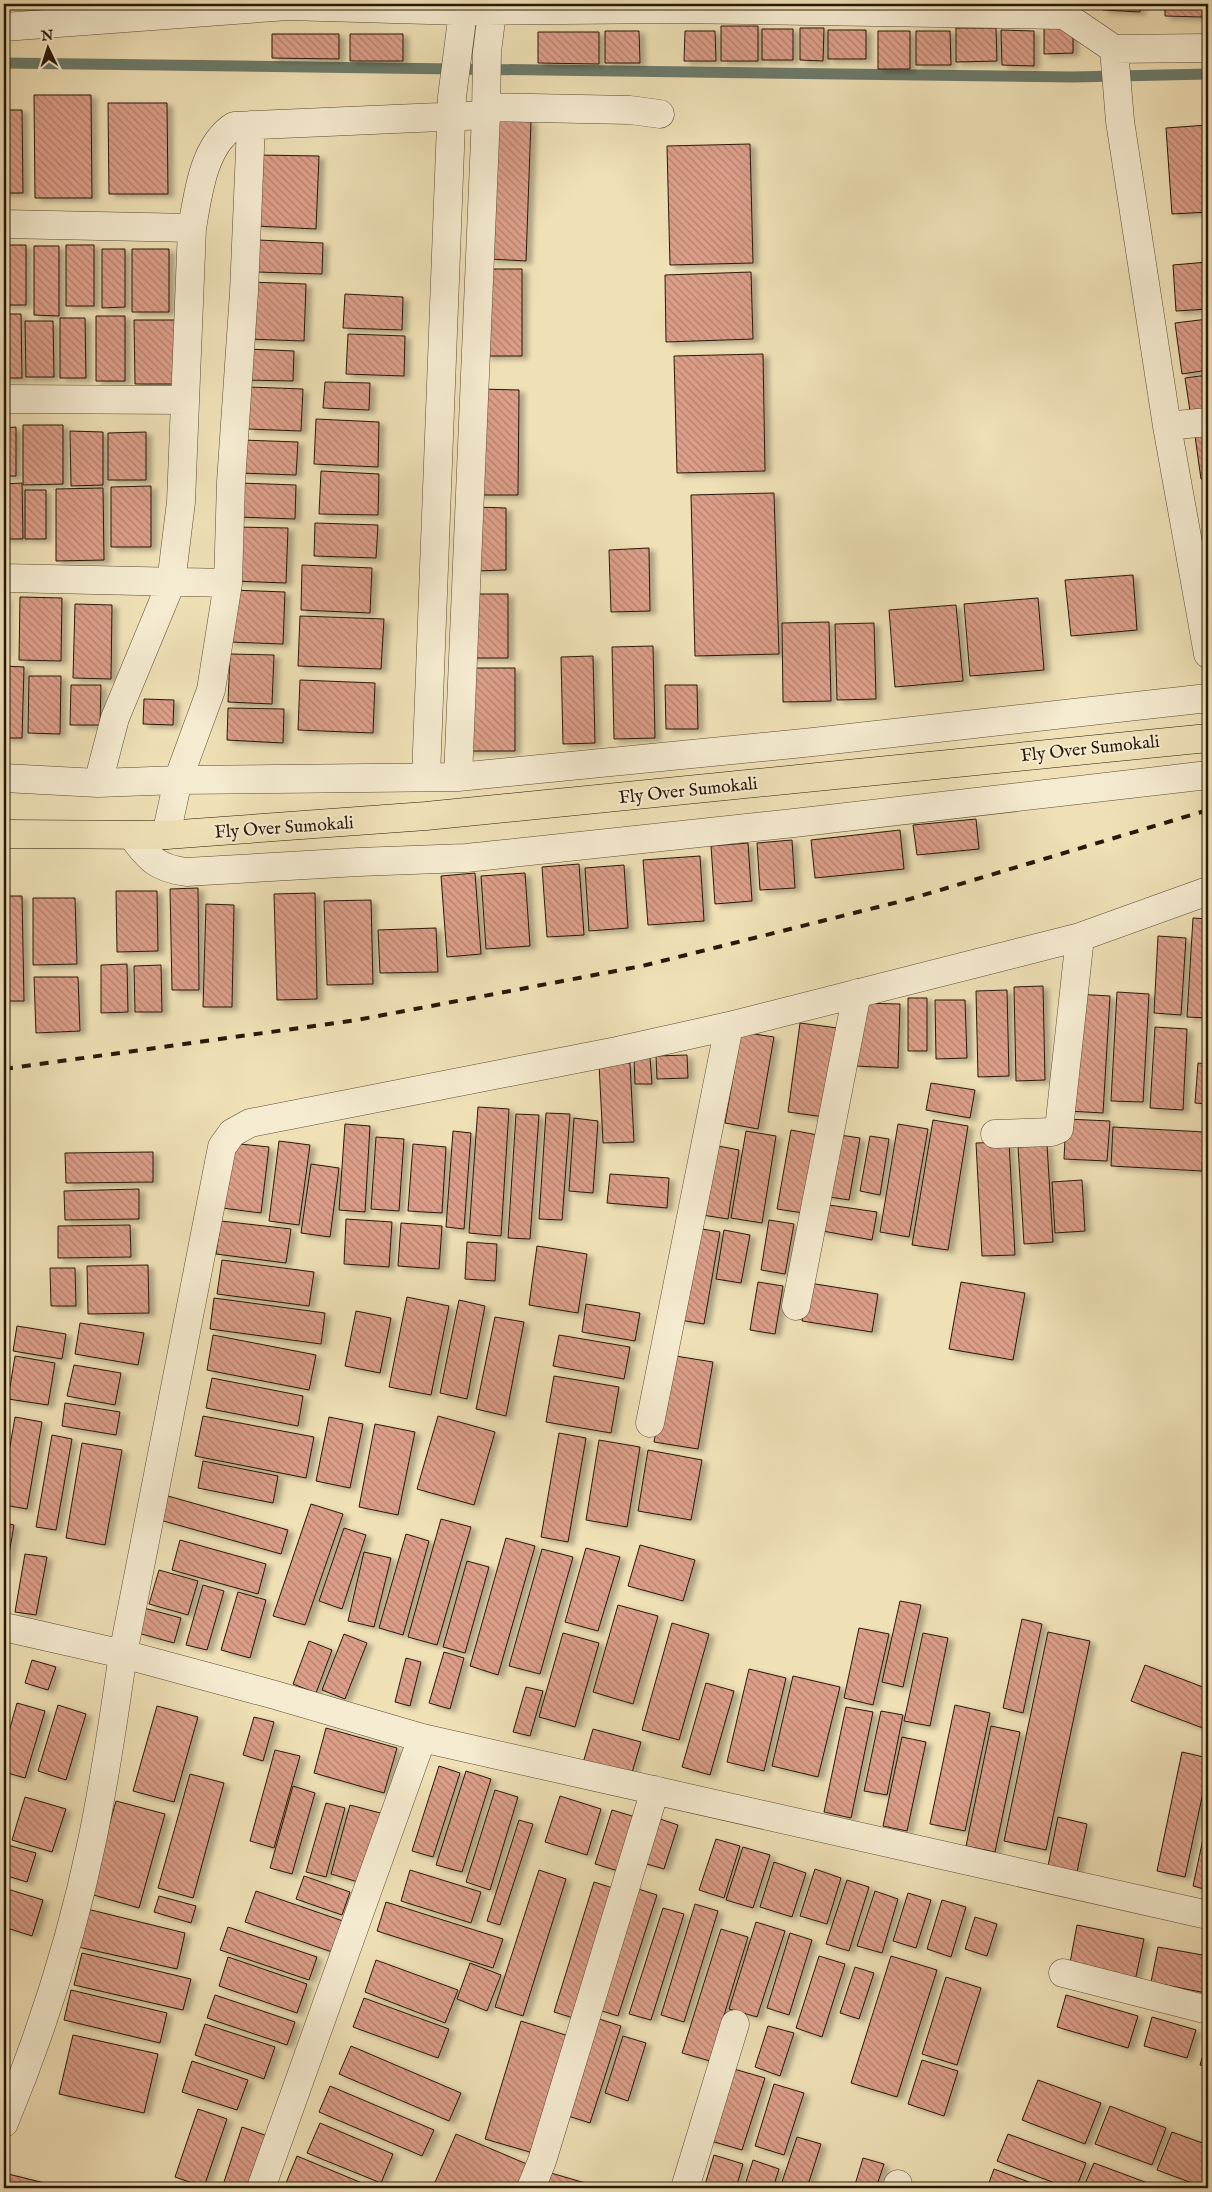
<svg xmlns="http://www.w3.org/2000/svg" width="1212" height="2192" viewBox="0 0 1212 2192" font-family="'IM FELL English',serif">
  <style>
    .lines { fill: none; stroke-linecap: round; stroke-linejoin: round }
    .stream { stroke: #6c7b6b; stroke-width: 11 }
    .building { fill: url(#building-back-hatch); stroke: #281807; filter: url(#shadow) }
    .minor-casing { stroke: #5a4a33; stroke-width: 29 }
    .major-casing { stroke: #281807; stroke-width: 29 }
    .minor { stroke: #f5ebd0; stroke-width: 28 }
    .major { stroke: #efe0b6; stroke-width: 28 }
    .rail { stroke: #281807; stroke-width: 4; stroke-dasharray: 9 9; stroke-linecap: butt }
    .labels { text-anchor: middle; stroke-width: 4; stroke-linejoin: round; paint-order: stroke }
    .street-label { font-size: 18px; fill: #281807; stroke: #f5ebd0 }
  </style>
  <defs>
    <pattern id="building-back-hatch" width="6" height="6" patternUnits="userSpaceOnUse" patternTransform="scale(1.25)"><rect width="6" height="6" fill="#dc9e89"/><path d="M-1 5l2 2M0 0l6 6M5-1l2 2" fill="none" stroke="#b2806e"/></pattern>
    <filter id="shadow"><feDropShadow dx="5.5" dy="3" stdDeviation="2.5" flood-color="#0004"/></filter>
  </defs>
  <rect width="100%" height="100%" fill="#efe0b6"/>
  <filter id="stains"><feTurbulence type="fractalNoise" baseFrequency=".004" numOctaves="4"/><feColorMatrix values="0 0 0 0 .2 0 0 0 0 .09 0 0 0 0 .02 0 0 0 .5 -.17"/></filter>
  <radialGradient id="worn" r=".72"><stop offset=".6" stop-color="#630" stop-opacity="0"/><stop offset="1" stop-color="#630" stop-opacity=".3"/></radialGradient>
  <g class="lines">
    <path class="stream" d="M4 63 1073 77 1208 74"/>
  </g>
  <path class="building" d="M1103 4H1140V12L1103 10Z
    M1165 4H1203L1202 17 1165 16Z
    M721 26H758V61H721Z
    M1044 27H1073V53L1044 54Z
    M800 28H824L823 61 800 60Z
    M956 28H996L997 61 956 62Z
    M762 29H793V60H762Z
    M828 30H866V59H828Z
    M1001 30 1034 31V66L1002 65Z
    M605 31H639L640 63H605Z
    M685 31H715L716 61H684Z
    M878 31H910V69H878Z
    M916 31H950L951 65H916Z
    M538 32H599V64L538 63Z
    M272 34H339V59L272 58Z
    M350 34H403V61H350Z
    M34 95H91L92 198H35Z
    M108 103H167L168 194H109Z
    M4 110H22L23 193H4Z
    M494 119 531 120 526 261 490 259Z
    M1208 125V212L1172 214 1166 128Z
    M750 144 753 263 670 265 667 146Z
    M258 155 319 156 316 229 256 226Z
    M258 240 323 243 322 274 257 272Z
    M4 245H26V305H4Z
    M66 245H94V306H66Z
    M34 246H59V316L34 315Z
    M102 249H125V307L102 308Z
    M132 249H169V312H132Z
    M1208 262V309L1176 311 1173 265Z
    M486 269H522V356H485Z
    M751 272 753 339 666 342 665 275Z
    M249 282 306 284 304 341 247 339Z
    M345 294 403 297 402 330 343 328Z
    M4 314H21L22 378H4Z
    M96 316H125V381H96Z
    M60 318H85L86 378H60Z
    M1208 319V370L1182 374 1175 323Z
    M134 320H176V384H135Z
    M25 321H53L54 377H26Z
    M348 334 405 336 404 376 346 374Z
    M247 349 294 351 293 381 245 380Z
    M763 354 765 471 677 473 674 356Z
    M1208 375V408L1190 411 1185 378Z
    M325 382 370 383 369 410 323 408Z
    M249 387 303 389 301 431 248 429Z
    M478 389 519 390 518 495H478Z
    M316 419 379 422 378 467 314 464Z
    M23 425H63V484L23 485Z
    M16 427V476H4V428Z
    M70 431 103 432V485L71 486Z
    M146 432V480H108V433Z
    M1208 435V478L1201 479 1195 436Z
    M241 440 298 442 296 475 240 473Z
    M321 471 379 474 378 515 319 514Z
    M22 483 23 539H4V484Z
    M239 483 296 485 295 519 238 517Z
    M151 486V547H111V487Z
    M103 488 104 560 56 561V489Z
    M25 490H46V539H25Z
    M774 493 779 654 695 656 691 495Z
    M475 507 506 508V570L475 571Z
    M315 523 378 525 376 558 314 556Z
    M235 527 288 528 286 583 233 581Z
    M649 548 650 611 611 612 609 550Z
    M302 565 372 568 370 613 301 610Z
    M1133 575 1137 630 1071 636 1065 580Z
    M231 590 285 592 283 644 229 642Z
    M469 594H508V658H469Z
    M4 597H6L5 653H4Z
    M20 597 62 598 61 661 19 660Z
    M1038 598 1044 670 970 676 964 604Z
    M75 604 112 605 111 679 73 678Z
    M956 605 963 681 895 687 889 610Z
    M300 616 384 619 381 669 298 666Z
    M829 622 831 701 783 702 782 623Z
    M874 623 876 699 837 700 835 624Z
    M653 646 655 738 614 739 612 647Z
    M230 654 274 655 272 704 228 702Z
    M593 656 595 743 563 744 561 657Z
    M4 666 24 667 22 738H4Z
    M465 668H515V751H465Z
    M29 676H61L60 734 28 733Z
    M300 680 375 683 373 733 298 730Z
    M71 685H101L100 725H70Z
    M665 685H697L698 729H666Z
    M144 699 174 700 173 725 143 724Z
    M228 708 284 709 283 743 227 740Z
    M976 819 979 849 917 855 913 825Z
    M900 830 904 869 815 878 811 840Z
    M792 840 795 888 760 890 757 843Z
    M748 843 752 901 715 904 711 846Z
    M700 856 704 921 648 925 643 860Z
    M579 864 584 935 547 937 542 867Z
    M624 865 628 928 589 931 585 868Z
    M475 873 481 954 447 957 441 876Z
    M525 873 530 946 486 949 481 876Z
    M198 888 199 990H172L170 889Z
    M116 891H157L158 951 117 952Z
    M315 893 317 999 277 1000 274 894Z
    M4 896H22L24 1001H4Z
    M33 898H75L77 964 33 965Z
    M371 900 373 984 327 985 324 901Z
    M206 904 234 905 232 1007H203Z
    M1193 918 1208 919V1018L1187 1017Z
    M436 928 438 972 380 973 378 930Z
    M1158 936 1186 938 1181 1015 1154 1013Z
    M127 964 128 1012 101 1013V965Z
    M161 965 162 1012H135L134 966Z
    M34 977H78L80 1031 36 1033Z
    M1043 986 1045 1080 1016 1081 1014 987Z
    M1007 990 1009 1076 978 1077 976 991Z
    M1117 992 1149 994 1143 1102 1111 1101Z
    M1075 994 1110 996 1103 1113 1068 1111Z
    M908 998H927V1051H908Z
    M935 1000H965L967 1058 936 1059Z
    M859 1003 900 1004 898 1068 855 1066Z
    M800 1023 845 1029 832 1118 788 1112Z
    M1155 1027 1187 1029 1183 1110 1150 1108Z
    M741 1032 774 1037 758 1129 725 1123Z
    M687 1055 688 1078 657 1079 656 1056Z
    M650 1057 652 1084H635L634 1058Z
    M630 1063 634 1142 603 1143 599 1064Z
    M1198 1063 1208 1064V1104L1195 1103Z
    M931 1083 975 1090 970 1118 926 1110Z
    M478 1107 509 1109 501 1236 469 1233Z
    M546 1113 570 1114 562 1220 539 1219Z
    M516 1114 539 1115 530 1239 508 1238Z
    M574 1118 598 1121 593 1193 569 1191Z
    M1066 1119 1110 1121 1107 1161 1064 1159Z
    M933 1120 968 1126 948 1250 912 1245Z
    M345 1124 370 1126 365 1212 339 1210Z
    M898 1124 928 1129 909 1237 880 1232Z
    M1113 1127 1204 1132 1202 1171 1111 1166Z
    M791 1130 823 1136 810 1214 777 1209Z
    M453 1131 471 1133 464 1229 446 1227Z
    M746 1131 776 1136 762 1223 731 1218Z
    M833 1134 860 1138 849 1200 823 1196Z
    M870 1136 889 1139 880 1195 860 1191Z
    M376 1137 404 1139 399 1211 371 1209Z
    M279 1141 310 1145 299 1225 269 1221Z
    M1009 1142 1015 1255 982 1256 976 1143Z
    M230 1143 269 1147 261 1213 222 1208Z
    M413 1144 446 1147 442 1213 408 1211Z
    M713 1145 739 1150 728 1219 702 1215Z
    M1047 1145 1053 1242 1024 1244 1018 1147Z
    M153 1152V1182L66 1183 65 1153Z
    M311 1164 339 1168 330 1237 301 1233Z
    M610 1174 669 1178 667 1208 607 1203Z
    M1082 1180 1085 1231 1055 1233 1052 1182Z
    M139 1189V1219L65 1220 64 1191Z
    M822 1204 877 1212 872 1240 817 1230Z
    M346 1219 392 1222 389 1267 344 1264Z
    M769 1220 794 1224 785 1274 761 1270Z
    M221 1221 291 1229 286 1263 216 1254Z
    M401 1223 442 1226 439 1269 398 1266Z
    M130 1225 131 1257 58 1258V1226Z
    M696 1228 720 1232 704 1324 680 1320Z
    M724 1230 750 1235 741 1283 716 1279Z
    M467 1242 497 1244 495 1281 465 1279Z
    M537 1246 587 1254 578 1313 529 1305Z
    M222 1260 314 1272 309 1306 217 1294Z
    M148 1265 149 1313 88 1314 87 1266Z
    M50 1268H75L76 1306H51Z
    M758 1282 783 1286 775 1334 750 1330Z
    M961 1282 1025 1293 1013 1360 949 1349Z
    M809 1283 878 1294 872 1332 802 1321Z
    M407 1297 449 1306 431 1395 389 1387Z
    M214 1298 325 1313 321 1344 210 1329Z
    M459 1300 485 1306 467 1399 440 1393Z
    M586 1304 640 1313 635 1341 582 1332Z
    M356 1311 391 1318 380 1373 345 1366Z
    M495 1317 524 1322 506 1416 476 1409Z
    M80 1323 144 1333 138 1365 75 1354Z
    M17 1326 66 1334 62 1359 13 1351Z
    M213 1335 316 1355 309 1390 207 1370Z
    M559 1335 630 1347 624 1379 553 1366Z
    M669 1355 713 1362 698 1449 654 1442Z
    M15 1356 55 1363 48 1405 8 1399Z
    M74 1365 121 1373 115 1405 67 1396Z
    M554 1376 619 1387 611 1433 546 1422Z
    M212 1378 303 1396 298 1426 206 1408Z
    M65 1403 120 1412 116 1435 62 1426Z
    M203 1416 314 1437 306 1478 195 1456Z
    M438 1416 495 1432 474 1505 417 1489Z
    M15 1417 42 1422 27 1509 4 1505V1481Z
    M329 1417 363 1424 350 1488 316 1481Z
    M375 1424 415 1432 398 1515 359 1507Z
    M559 1433 586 1438 568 1542 541 1537Z
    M52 1435 72 1439 56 1530 36 1527Z
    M599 1440 640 1447 627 1527 586 1520Z
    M82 1443 122 1450 105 1545 66 1538Z
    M648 1450 702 1460 691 1520 638 1511Z
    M203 1461 278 1476 273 1503 198 1488Z
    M168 1496 288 1530 281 1554 160 1520Z
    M311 1504 343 1514 305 1625 273 1616Z
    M441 1519 471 1527 437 1645 408 1637Z
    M4 1523 14 1525 7 1566H4Z
    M344 1528 366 1535 342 1609 319 1601Z
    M406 1534 429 1541 403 1635 379 1628Z
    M506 1538 535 1546 498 1675 470 1666Z
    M180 1540 266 1564 258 1594 172 1570Z
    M640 1545 695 1560 683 1601 628 1586Z
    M586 1548 620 1557 598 1631 565 1622Z
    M542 1549 573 1557 540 1674 509 1666Z
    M364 1552 391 1558 374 1627 348 1621Z
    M25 1554 47 1557 36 1615 15 1612Z
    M467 1561 489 1567 465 1653 443 1647Z
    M159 1570 198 1581 188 1615 149 1604Z
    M203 1585 224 1591 207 1650 186 1645Z
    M238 1592 266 1600 250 1658 221 1650Z
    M900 1601 921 1605 903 1687 882 1682Z
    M618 1605 658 1616 633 1704 593 1692Z
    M144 1608 181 1618 174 1643 138 1633Z
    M1022 1619 1042 1624 1023 1713 1003 1708Z
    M672 1623 709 1634 679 1740 642 1730Z
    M859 1628 889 1634 873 1705 844 1698Z
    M1048 1632 1090 1641 1046 1850 1004 1841Z
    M563 1633 599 1643 575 1727 539 1717Z
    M923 1633 948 1638 930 1726 904 1721Z
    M344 1634 367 1643 345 1699 322 1690Z
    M309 1641 332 1650 316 1693 293 1684Z
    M444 1652 464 1658 450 1709 429 1703Z
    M406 1658 421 1662 410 1706 395 1702Z
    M32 1660 56 1667 48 1690 25 1683Z
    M1145 1665 1208 1689V1730L1131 1701Z
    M749 1669 786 1678 764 1771 727 1762Z
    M793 1676 840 1687 818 1777 772 1766Z
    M706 1683 734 1691 710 1775 682 1767Z
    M526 1687 543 1691 530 1736 513 1732Z
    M17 1703 45 1711 25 1778 4 1772V1750Z
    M58 1705 86 1714 66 1780 38 1771Z
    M955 1705 990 1713 965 1831 930 1824Z
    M157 1706 198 1717 174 1802 133 1791Z
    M846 1707 873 1712 851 1818 824 1812Z
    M881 1711 903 1715 887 1795 864 1791Z
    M254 1717 274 1722 263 1761 243 1755Z
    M991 1726 1020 1732 995 1852 966 1846Z
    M326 1728 397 1748 384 1793 314 1773Z
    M593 1729 641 1742 631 1776 583 1763Z
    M902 1737 926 1742 907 1831 883 1826Z
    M275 1750 300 1756 274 1848 250 1841Z
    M1182 1752 1208 1758V1769L1185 1877 1157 1871Z
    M439 1766 460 1773 433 1857 412 1851Z
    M466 1771 491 1779 462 1872 436 1865Z
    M190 1774 224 1783 193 1898 158 1888Z
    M293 1786 315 1793 292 1874 270 1868Z
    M495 1790 518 1797 490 1890 466 1882Z
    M560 1796 601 1809 587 1855 545 1842Z
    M25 1797 66 1809 52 1852 12 1840Z
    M116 1801 165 1814 139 1908 90 1894Z
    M326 1803 345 1808 326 1877 306 1872Z
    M350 1805 384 1814 365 1884 331 1874Z
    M612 1810 642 1819 625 1873 595 1864Z
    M1208 1815V1890L1193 1886Z
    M654 1817 678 1825 664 1869 640 1862Z
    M1058 1817 1087 1824 1077 1872 1048 1866Z
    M519 1820 533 1824 500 1925 487 1921Z
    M716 1839 740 1846 724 1898 699 1890Z
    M4 1844 36 1853 27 1882 4 1875Z
    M743 1847 770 1855 753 1908 726 1900Z
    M774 1862 806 1873 792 1917 760 1907Z
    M815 1869 841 1878 827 1924 800 1916Z
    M410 1870 481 1892 471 1923 401 1901Z
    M539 1870 566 1879 523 2016 495 2007Z
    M304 1876 350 1892 342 1915 296 1899Z
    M847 1880 869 1887 849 1951 826 1944Z
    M594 1882 622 1891 580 2020 554 2012Z
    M632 1887 657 1895 618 2016 593 2008Z
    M4 1888 43 1900 32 1936 4 1927Z
    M256 1891 343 1921 332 1952 245 1922Z
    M875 1891 898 1899 882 1953 857 1946Z
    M908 1893 931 1900 916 1948 893 1941Z
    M159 1896 196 1906 191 1923 154 1912Z
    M942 1900 966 1907 951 1957 927 1949Z
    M386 1902 503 1939 493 1968 377 1931Z
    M695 1904 718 1911 684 2022 661 2015Z
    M663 1908 684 1914 651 2020 629 2014Z
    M87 1909 185 1933 177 1969 78 1947Z
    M975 1917 997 1924 987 1956 965 1949Z
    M756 1922 785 1931 757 2017 729 2009Z
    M1077 1925 1144 1939 1135 1981 1069 1968Z
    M228 1927 317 1957 309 1980 220 1950Z
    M721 1929 748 1937 710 2061 682 2053Z
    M790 1933 812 1940 789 2015 767 2008Z
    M1158 1947 1208 1956 1206 1993 1151 1982Z
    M82 1953 191 1979 183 2010 74 1985Z
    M819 1956 845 1964 822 2037 796 2028Z
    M891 1956 937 1970 897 2097 851 2083Z
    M228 1957 307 1984 297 2013 219 1986Z
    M376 1960 458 1990 445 2023 365 1992Z
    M470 1963 501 1975 487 2011 457 1999Z
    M855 1967 874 1973 859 2019 840 2013Z
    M946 1977 981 1988 957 2065 922 2054Z
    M71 1990 167 2013 160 2043 64 2020Z
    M215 1995 295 2022 287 2045 207 2018Z
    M1066 1995 1138 2016 1128 2048 1057 2027Z
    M364 1998 449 2029 438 2058 353 2027Z
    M593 2017 621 2026 590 2123 562 2114Z
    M1152 2017 1196 2030 1187 2058 1144 2046Z
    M521 2021 575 2038 540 2155 485 2139Z
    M205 2024 275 2047 264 2079 195 2055Z
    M768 2026 794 2033 780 2076 755 2067Z
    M73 2035 158 2054 144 2113 59 2094Z
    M623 2036 646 2043 628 2101 605 2093Z
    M1208 2038V2067L1200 2065Z
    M351 2046 461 2093 449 2121 339 2074Z
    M922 2060 958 2071 944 2116 908 2104Z
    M192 2061 248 2080 237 2110 182 2092Z
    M727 2067 765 2078 742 2150 704 2139Z
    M1038 2080 1101 2103 1085 2144 1022 2120Z
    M774 2084 804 2093 784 2155 755 2146Z
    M330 2086 434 2130 422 2156 319 2112Z
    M1110 2106 1166 2128 1152 2165 1095 2144Z
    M198 2109 227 2119 204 2187 175 2177Z
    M320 2123 393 2154 381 2183 307 2153Z
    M242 2127 273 2138 255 2188H222Z
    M1172 2132 1208 2145V2172L1203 2187 1157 2170Z
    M456 2134 529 2165 519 2188 433 2187Z
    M1008 2134 1086 2163 1076 2188H1068L997 2161Z
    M797 2137 821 2144 807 2188H780Z
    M714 2155 743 2164 736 2188H704Z
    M297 2156 374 2188H297L286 2183Z
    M863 2158 884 2164 876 2188H854Z
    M753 2160 779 2169 773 2188H744Z
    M1094 2163 1161 2188H1083Z
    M994 2169 1045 2188H987Z
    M4 2173 65 2188H4Z
    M551 2173 602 2188H546Z"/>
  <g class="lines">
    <defs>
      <path id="minor" d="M4 27 288 6 463 11 676 9 1064 15 1114 49 1208 48
        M1114 49 1120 121 1167 426 1208 654
        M486 107 630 110 660 114
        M4 224 192 228
        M4 399 185 400
        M1167 426 1208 422
        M4 578 228 583
        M426 777 452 97 464 4
        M458 777 486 115 487 52 493 4
        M4 778 98 783 178 780 458 777 804 743 1208 698
        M98 783 115 718 171 583 181 502 192 228C198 195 203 146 234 126L486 115
        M166 835 178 780 211 690 228 583 231 482 244 292 251 125
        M132 836C149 859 157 868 186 872L358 862 466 858 794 823 1208 775
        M1208 891 1080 937 729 1026 617 1051 250 1123 232 1133 222 1147 123 1654 275 1695 422 1738 1208 1915
        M995 1134 1052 1132 1059 1129 1080 937
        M796 1306 857 993
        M650 1423 729 1026
        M4 1627 123 1654C114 1717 105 1779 92 1841 72 1937 42 2032 4 2123
        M1063 1973 1208 2010
        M261 2188 422 1738
        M531 2188 542 2161 655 1790
        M685 2188 735 2024
        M897 2188 898 2184"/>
      <path id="major" d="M4 834 166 835 426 816 1208 738"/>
    </defs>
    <use href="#minor" class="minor-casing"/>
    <use href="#major" class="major-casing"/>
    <use href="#minor" class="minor"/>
    <use href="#major" class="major"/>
    <path class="rail" d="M4 1069 357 1020 642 966 910 899 1208 810"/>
  </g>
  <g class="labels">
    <g class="street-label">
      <text transform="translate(1090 748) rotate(-6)" y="6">Fly Over Sumokali</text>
      <text transform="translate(688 790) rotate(-6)" y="6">Fly Over Sumokali</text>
      <text transform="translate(284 827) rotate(-4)" y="6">Fly Over Sumokali</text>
    </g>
  </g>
  <rect width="1212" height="2192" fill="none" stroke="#efe0b6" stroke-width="20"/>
  <rect x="5" y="5" width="1202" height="2182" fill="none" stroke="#281807" stroke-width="2.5"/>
  <rect x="10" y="10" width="1192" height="2172" fill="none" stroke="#281807"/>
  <g transform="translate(48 48) rotate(356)" stroke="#f5ebd0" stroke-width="4" paint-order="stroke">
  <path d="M0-4L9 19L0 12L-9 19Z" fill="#281807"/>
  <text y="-8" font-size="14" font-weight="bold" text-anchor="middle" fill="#281807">N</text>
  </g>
  <rect width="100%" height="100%" filter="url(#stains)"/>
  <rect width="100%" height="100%" fill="url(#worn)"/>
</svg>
